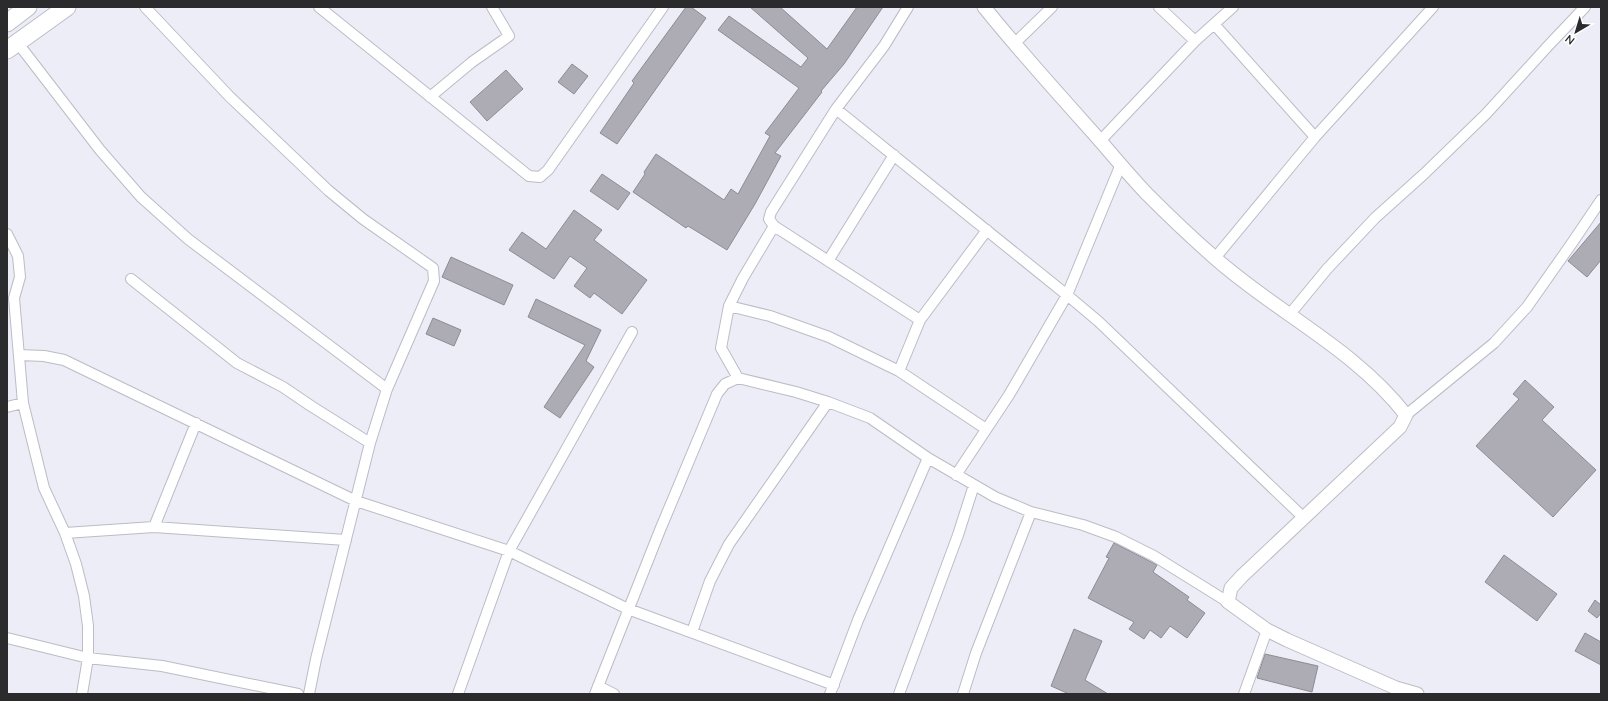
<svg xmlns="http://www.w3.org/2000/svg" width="1608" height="701" viewBox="0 0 1608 701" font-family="Mulish,sans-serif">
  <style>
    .building { fill: #adacb5; stroke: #8c8c94 }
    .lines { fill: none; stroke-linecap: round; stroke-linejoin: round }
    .minor-casing { stroke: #bbbcc5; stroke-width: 12 }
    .tertiary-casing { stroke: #bbbcc5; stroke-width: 15 }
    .trunk-casing { stroke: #bbbcc5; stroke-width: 19 }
    .minor { stroke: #fff; stroke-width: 10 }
    .tertiary { stroke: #fff; stroke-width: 13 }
    .trunk { stroke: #fff; stroke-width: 17 }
  </style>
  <rect width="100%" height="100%" fill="#ecedf6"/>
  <path class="building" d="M686 7H691L706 18 617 144 600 133 634 83 632 81Z
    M750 7H780L827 49 857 7H883L844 64 821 91 822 92 775 153 781 156 755 204 727 250 688 226 686 228 633 192 645 174 644 172 656 154 724 200 731 189 738 194 770 136 765 133 799 88 718 30 729 16 801 67 808 58Z
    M572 64 588 76 574 94 558 82Z
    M506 70 523 89 487 121 470 102Z
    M602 174 630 193 618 210 590 191Z
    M574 210 602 230 594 240 647 280 622 314 594 293 590 298 574 286 587 268 570 256 554 279 509 250 522 232 546 249Z
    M1601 222V260L1587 277 1568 261Z
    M451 257 513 285 504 305 442 277Z
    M536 299 601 330 586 361 594 367 560 418 544 407 585 345 528 317Z
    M433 318 461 330 454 346 426 334Z
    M1525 380 1554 407 1542 420 1596 470 1553 517 1476 446 1519 399 1513 394Z
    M1114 543 1157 565 1153 572 1189 597 1187 600 1205 613 1187 638 1170 626 1161 638 1150 630 1144 639 1129 629 1134 622 1088 598 1109 558 1106 557Z
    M1504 555 1557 594 1537 621 1485 582Z
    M1595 600 1601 605V613L1597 618 1588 611Z
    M1074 629 1102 641 1085 680 1108 694H1069L1051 686Z
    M1585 633 1601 642V665L1575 651Z
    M1265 654 1318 666 1312 692 1257 678Z"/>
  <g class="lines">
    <defs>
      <path id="minor" d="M145 7 229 96 329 191 363 219 433 268 434 281 387 389 370 443 316 659 309 694
        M319 7 529 176 540 177 548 170 663 7
        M908 7 884 46 836 109 771 212 769 219 774 226 920 320
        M1159 7 1195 41
        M1214 24 1315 137
        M17 42 100 150 141 197 188 239 387 389
        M1014 44 1052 7
        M430 97 472 62 509 36 492 7
        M836 109 1067 295 1121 164
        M1100 141 1195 41 1233 7
        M7 234 18 256 20 277 14 298 23 403 44 488 65 533 76 564 84 596 88 626V658L82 694
        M1215 258 1315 137 1433 7
        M828 261 894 155
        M131 279 237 363 283 387 311 406 370 443
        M729 306 770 316 829 337 899 371 986 429
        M1290 314 1327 269 1375 218 1424 174 1486 114 1548 46 1585 7
        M19 355 44 356 64 360 356 501 509 551 628 609 834 685
        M899 371 920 320 987 230
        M738 378 721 348 729 306 743 278 774 226
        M7 407 23 403
        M1406 415 1494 343 1527 307 1572 243 1601 200
        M956 475 1009 395 1067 295 1098 321 1304 518
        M154 527 196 423
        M65 533 154 527 346 540
        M692 632 710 581 729 544 828 402
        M7 638 88 658 162 666 298 694
        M598 686 614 694
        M458 694 509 551 632 332
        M595 694 660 530 717 394 725 384 738 378 796 392 828 402 870 418 928 458 995 497 1031 512 1083 525 1116 537 1154 556 1228 602
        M830 694 858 620 928 458
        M899 694 958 535 974 485
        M963 694 976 653 1031 512
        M1244 694 1267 630"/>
      <path id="tertiary" d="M984 7C1017 48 1052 87 1087 126 1107 148 1126 172 1147 194 1169 216 1192 238 1215 258 1277 313 1355 349 1406 415L1400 427 1242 576 1231 588 1228 602 1267 630 1287 640 1396 688 1417 694"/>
      <path id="trunk" d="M7 23 28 7
        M7 50 67 7"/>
    </defs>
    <use href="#minor" class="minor-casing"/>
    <use href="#tertiary" class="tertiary-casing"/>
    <use href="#trunk" class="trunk-casing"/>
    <use href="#minor" class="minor"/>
    <use href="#tertiary" class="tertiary"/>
    <use href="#trunk" class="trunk"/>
  </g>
  <rect width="1608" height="701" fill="none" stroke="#2b2b2e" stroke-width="16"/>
  <g transform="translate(1576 32) rotate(218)" stroke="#ffffff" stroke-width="3" paint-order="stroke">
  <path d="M0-3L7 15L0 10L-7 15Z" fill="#2b2b2e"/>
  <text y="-6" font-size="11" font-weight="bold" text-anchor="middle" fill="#2b2b2e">N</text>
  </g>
</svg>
